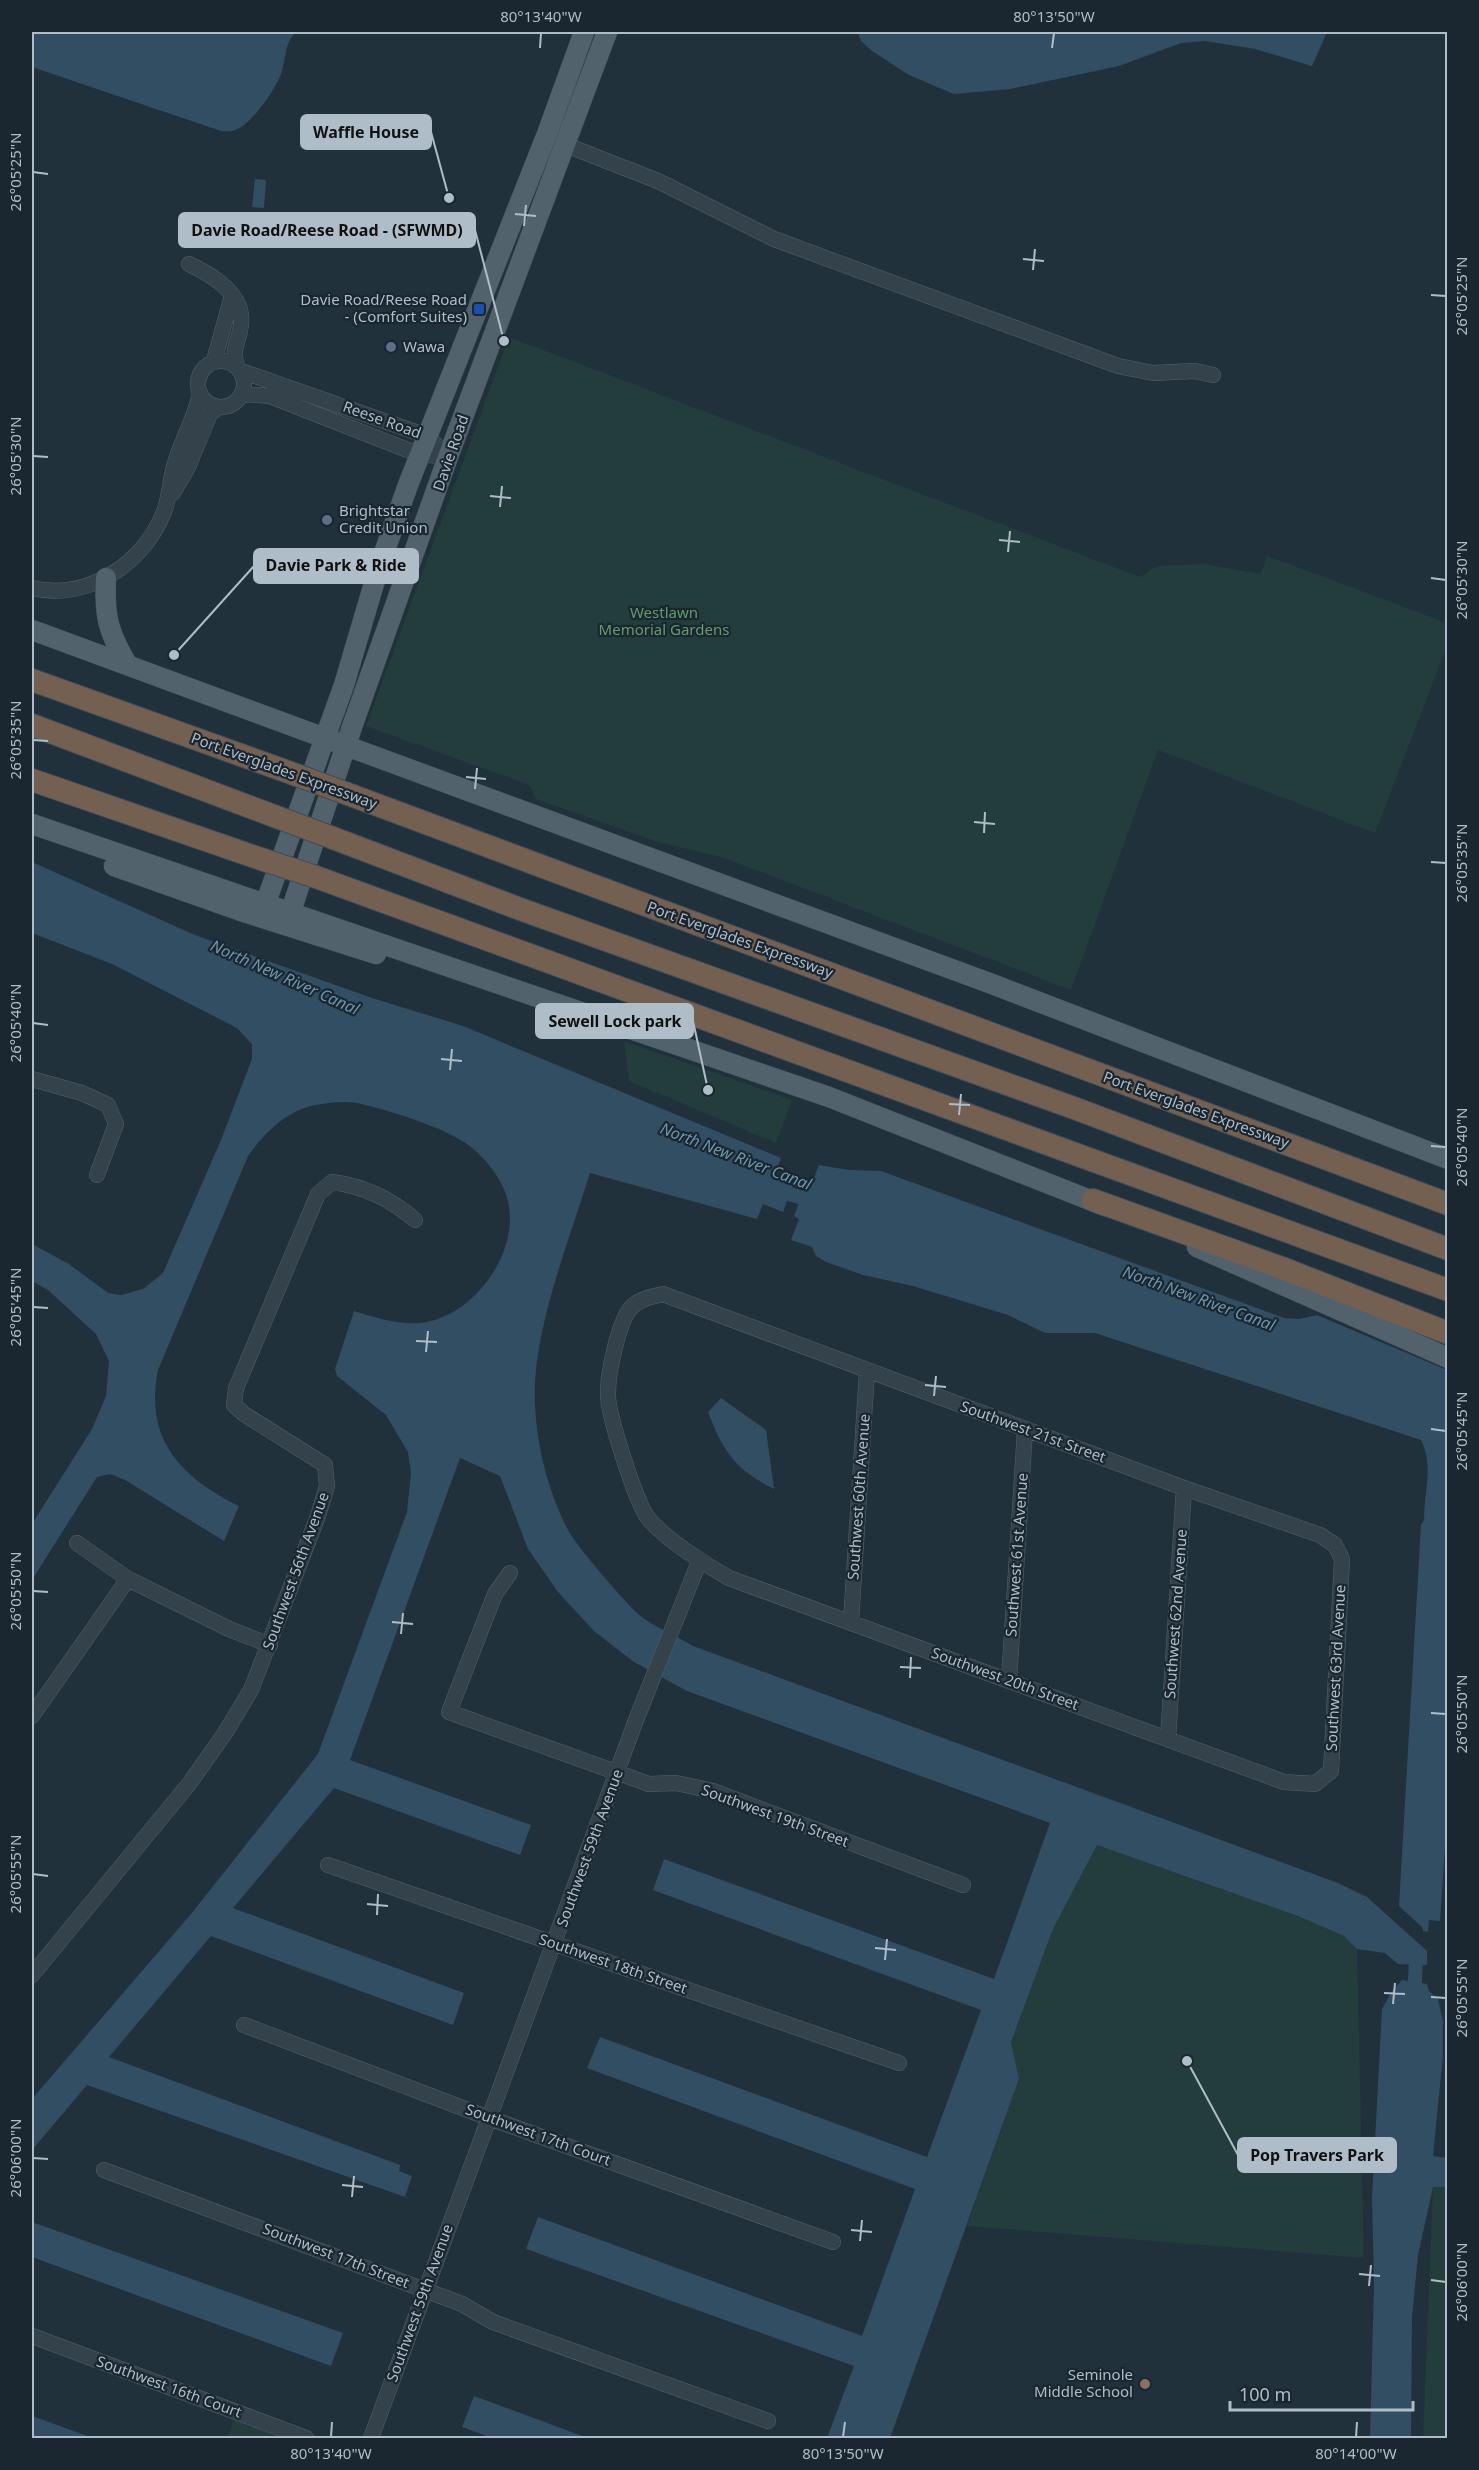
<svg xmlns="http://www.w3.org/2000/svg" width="1479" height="2470" viewBox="0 0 1479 2470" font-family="'Noto Sans',sans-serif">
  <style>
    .green { fill: #223d3c }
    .water { fill: #314e63 }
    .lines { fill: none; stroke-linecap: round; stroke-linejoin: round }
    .canal { stroke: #314e63; stroke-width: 14 }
    .minor-casing { stroke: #52606a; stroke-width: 16 }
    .major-casing { stroke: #414e58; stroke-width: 21 }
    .highway-casing { stroke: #3f4d57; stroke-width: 24 }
    .minor { stroke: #34424c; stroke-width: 15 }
    .major { stroke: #52626d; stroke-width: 20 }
    .highway { stroke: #736051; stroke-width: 22 }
    .highway-bridge-casing { stroke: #3f4d57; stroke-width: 24; stroke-linecap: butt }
    .highway-bridge { stroke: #736051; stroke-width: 22 }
    .ticks { fill: none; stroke: #afbdc8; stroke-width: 2 }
    .transit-dot { fill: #1a4fb4; stroke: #1a2731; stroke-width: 2 }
    .service-dot { fill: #5c6f8a; stroke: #1a2731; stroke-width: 2 }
    .education-dot { fill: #8d6e63; stroke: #1a2731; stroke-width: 2 }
    .labels { text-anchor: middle; stroke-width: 4.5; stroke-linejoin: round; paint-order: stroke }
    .poi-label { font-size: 15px; fill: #afbdc8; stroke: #1a2731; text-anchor: end }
    .street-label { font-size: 15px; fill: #afbdc8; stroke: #1a2731 }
    .park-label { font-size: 15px; fill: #659b68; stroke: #1a2731 }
    .water-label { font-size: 16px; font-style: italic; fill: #6e95ae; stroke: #1a2731 }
    .leader { fill: none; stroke: #afbdc8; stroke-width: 2 }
    .callout-dot { fill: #afbdc8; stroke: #1a2731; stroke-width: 2 }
    .callout { fill: #afbdc8; stroke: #afbdc8; stroke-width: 2 }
    .callout-label { font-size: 16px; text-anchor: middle; font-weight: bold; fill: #111 }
    .neatline { fill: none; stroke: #afbdc8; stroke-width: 2 }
    .ticks-label { font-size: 15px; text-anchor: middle; fill: #afbdc8 }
  </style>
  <rect width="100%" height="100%" fill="#20313c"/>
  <path class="green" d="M509 337 1140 577 1156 566 1204 564 1261 574 1267 556 1447 623V646L1375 833 1158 750 1071 990 721 857 658 842 536 799 529 785 366 726Z
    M624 1041 792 1100 776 1143 629 1081Z
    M1097 1845 1302 1918 1344 1936 1357 1949 1364 2258 967 2226 1019 2079 1011 2042 1053 1929Z
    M1433 2186 1447 2187V2438H1423Z
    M234 2419 282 2438H227Z"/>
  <path class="water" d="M32 32H296C285 42 286 57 282 71 278 86 251 126 235 130 232 132 225 131 221 131L32 67Z
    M858 32H1327L1312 66 1255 49 1205 41 1181 43 1119 66 1010 89 954 94 909 75 872 51 861 41Z
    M255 179 266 180 264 208 252 207Z
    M32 862 195 935 372 998 463 1026 781 1158 775 1175 794 1183 783 1212 763 1204 757 1219 590 1173C571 1234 546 1297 537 1361 529 1415 543 1482 568 1530 578 1548 623 1600 638 1614 652 1626 677 1636 693 1646L1338 1883 1367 1897 1427 1951V1965L1398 1964 1385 1953 1357 1949 1344 1936 1300 1917 1097 1845 1053 1929 1011 2042 1019 2079 890 2438H827L854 2366 526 2249 538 2217 862 2336 915 2189 587 2068 600 2037 927 2157 981 2010 653 1890 664 1859 994 1979 1050 1823 687 1691 634 1662 594 1631 558 1592 528 1549 500 1476 460 1458 350 1760 531 1825 520 1855 334 1788 233 1908 464 1993 453 2025 211 1936 109 2057 400 2165 399 2171 412 2176 405 2197 87 2085 32 2150V2099L191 1914 318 1754 407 1512 411 1473 408 1452 386 1415 337 1376 335 1369 354 1311C375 1318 399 1325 421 1323 479 1316 530 1239 502 1185 494 1169 481 1154 467 1144 445 1128 388 1110 361 1104 346 1100 326 1103 311 1106 284 1113 264 1134 248 1156L158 1370C144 1440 181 1477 239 1506L224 1541 125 1480 110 1474 97 1477 32 1580V1524L92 1429 106 1396 109 1361 96 1334 48 1290 32 1281V1244L69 1264 108 1293 121 1295 143 1289 163 1273 221 1140 252 1059V1044L237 1028 112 964 32 933Z
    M819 1165 849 1170 881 1171 1284 1318 1299 1319 1317 1315 1447 1370 1448 1803 1440 1921 1429 1920 1428 1932 1423 1931V1928L1399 1906 1421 1525 1424 1520C1424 1492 1434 1466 1421 1440L1095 1333H1045L1008 1315 913 1286 863 1275 826 1262 816 1256 812 1247 791 1240 799 1219 794 1216 805 1186 810 1188Z
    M721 1398 766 1430 774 1489C735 1469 724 1453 708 1412Z
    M1402 1980 1427 1984 1429 1991 1438 1999 1443 2021V2055L1433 2156 1447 2158V2187H1433L1418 2255 1412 2318 1411 2438H1370L1374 2283 1372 2198 1382 2009 1392 1991Z
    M32 2222 343 2333 331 2366 32 2257Z
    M474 2396 588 2438H492L462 2427Z
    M32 2416 93 2438H32Z"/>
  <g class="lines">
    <path class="canal" d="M774 1189 818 1203
      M1404 1954 1416 1959 1414 1999"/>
    <defs>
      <path id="minor" d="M566 145 658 181 774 239 1118 366 1153 373 1195 371 1213 375
        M189 264C212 275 245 294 241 325 239 344 231 346 237 366
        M198 384a23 23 0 1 1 46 0a23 23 0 1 1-46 0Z
        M214 361 232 296
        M241 371 427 436 448 457
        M243 394 270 396 405 449 420 454 448 457
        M173 493 188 467 210 414 219 407
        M32 588C88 601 143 564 164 512 170 496 170 479 175 463 182 439 195 418 200 394
        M32 1079 82 1093 108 1105 116 1124 97 1175
        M663 1294 1184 1488 1320 1535 1335 1545 1342 1559 1331 1771 1315 1784 1284 1782 729 1578C706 1565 665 1539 648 1518 636 1502 607 1413 608 1393 608 1373 618 1324 630 1309 638 1299 651 1297 663 1294Z
        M77 1543 128 1579 229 1629 270 1645
        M510 1573 495 1594 449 1712 649 1784 676 1783 713 1791 963 1885
        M851 1622 867 1371
        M1009 1680 1025 1430
        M32 1716 128 1579
        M1168 1739 1184 1488
        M328 1865 899 2063
        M32 1975 189 1784 225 1733 251 1690 318 1516 327 1486 325 1465 244 1414 234 1405 236 1388 318 1194 332 1182C364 1186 391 1199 415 1220
        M244 2025 489 2118 833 2242
        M104 2170 462 2304 493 2322 768 2421
        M32 2336 306 2438
        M371 2438 636 1720 699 1562"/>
      <path id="major" d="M106 578C104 615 108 632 127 664
        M32 630 992 984 1448 1159
        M32 824 829 1097 1105 1206
        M114 866 247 913 376 954
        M266 902 344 685 378 570 408 485 547 134 584 32
        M291 911 353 724 448 457 607 32
        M1197 1247 1448 1358"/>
      <path id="highway" d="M32 680 291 773
        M32 725 274 816
        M32 780 261 859
        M348 794 1448 1204
        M333 838 520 909 1074 1108 1448 1249
        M316 877 1448 1290
        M1093 1200 1282 1268 1448 1333"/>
    </defs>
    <use href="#minor" class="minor-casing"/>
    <use href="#major" class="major-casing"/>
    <use href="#highway" class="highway-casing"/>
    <use href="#minor" class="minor"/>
    <use href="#major" class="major"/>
    <use href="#highway" class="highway"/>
    <defs>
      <path id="highway-bridge" d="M291 773 348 794
        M274 816 333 838
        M261 859 316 877"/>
    </defs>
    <use href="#highway-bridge" class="highway-bridge-casing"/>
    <use href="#highway-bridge" class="highway-bridge"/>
  </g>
  <path class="ticks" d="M540 48 541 33M1052 48 1054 33M33 172 48 174M515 214 536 216M524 226 526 205M1023 259 1044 261M1033 270 1035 249M1431 295 1446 296M33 456 48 457M490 496 511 498M500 507 502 486M999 540 1020 542M1008 552 1010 531M1431 578 1446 580M33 740 48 741M466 777 486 779M475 789 477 768M974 822 995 824M984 833 985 812M1431 862 1446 863M33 1023 48 1025M441 1059 462 1061M450 1070 452 1049M949 1104 970 1105M959 1115 961 1094M1431 1146 1446 1147M33 1307 48 1308M416 1341 437 1342M426 1352 428 1331M925 1385 946 1387M934 1396 936 1376M1431 1429 1446 1431M33 1591 48 1592M392 1622 413 1624M401 1634 403 1613M900 1667 921 1668M910 1678 911 1657M1431 1713 1446 1714M33 1874 48 1876M367 1904 388 1906M377 1915 378 1894M875 1948 896 1950M885 1960 887 1939M1384 1993 1405 1994M1431 1997 1446 1998M1393 2004 1395 1983M33 2158 48 2159M342 2185 363 2187M352 2197 354 2176M851 2230 872 2232M860 2241 862 2220M1359 2274 1380 2276M1431 2280 1446 2282M1369 2286 1371 2265M331 2437 332 2422M843 2437 845 2422M1356 2437 1357 2422"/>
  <rect class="transit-dot" x="473" y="303" width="12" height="12" rx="3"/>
  <g class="service-dot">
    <circle cx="391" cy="347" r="6"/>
    <circle cx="327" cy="520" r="6"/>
  </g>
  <circle class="education-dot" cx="1145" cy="2384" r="6"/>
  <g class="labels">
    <g class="poi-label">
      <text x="467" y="305">Davie Road/Reese Road<tspan x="467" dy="17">- (Comfort Suites)</tspan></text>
      <text x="403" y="352" text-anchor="start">Wawa</text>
      <text x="339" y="516" text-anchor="start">Brightstar<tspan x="339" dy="17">Credit Union</tspan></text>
      <text x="1133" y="2380">Seminole<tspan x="1133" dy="17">Middle School</tspan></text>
    </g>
    <g class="street-label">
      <text transform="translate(382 420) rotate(20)" y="5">Reese Road</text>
      <text transform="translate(451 453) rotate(-71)" y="5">Davie Road</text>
      <text transform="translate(284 771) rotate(20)" y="5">Port Everglades Expressway</text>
      <text transform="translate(740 940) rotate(20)" y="5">Port Everglades Expressway</text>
      <text transform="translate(1196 1110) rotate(20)" y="5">Port Everglades Expressway</text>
      <text transform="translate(1033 1432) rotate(20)" y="5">Southwest 21st Street</text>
      <text transform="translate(859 1497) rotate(-86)" y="5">Southwest 60th Avenue</text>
      <text transform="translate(1017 1555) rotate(-86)" y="5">Southwest 61st Avenue</text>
      <text transform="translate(296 1571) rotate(-70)" y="5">Southwest 56th Avenue</text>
      <text transform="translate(1176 1614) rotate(-86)" y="5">Southwest 62nd Avenue</text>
      <text transform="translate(1336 1668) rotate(-87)" y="5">Southwest 63rd Avenue</text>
      <text transform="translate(1005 1679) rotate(20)" y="5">Southwest 20th Street</text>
      <text transform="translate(775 1816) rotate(20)" y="5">Southwest 19th Street</text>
      <text transform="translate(590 1848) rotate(-70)" y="5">Southwest 59th Avenue</text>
      <text transform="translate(613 1964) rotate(19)" y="5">Southwest 18th Street</text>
      <text transform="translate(538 2135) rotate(20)" y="5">Southwest 17th Court</text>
      <text transform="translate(336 2256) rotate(21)" y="5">Southwest 17th Street</text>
      <text transform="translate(420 2303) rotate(-70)" y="5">Southwest 59th Avenue</text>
      <text transform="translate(169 2387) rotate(20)" y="5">Southwest 16th Court</text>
    </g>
    <g class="park-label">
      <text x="664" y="618">Westlawn<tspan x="664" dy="17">Memorial Gardens</tspan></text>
    </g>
    <g class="water-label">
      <text transform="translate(285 977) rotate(24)" y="6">North New River Canal</text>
      <text transform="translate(736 1156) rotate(21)" y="6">North New River Canal</text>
      <text transform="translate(1199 1298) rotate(20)" y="6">North New River Canal</text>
    </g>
  </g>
  <path class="leader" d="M449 198L431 132M504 341L475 230M174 655L254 566M708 1090L693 1021M1187 2061L1238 2155"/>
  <g class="callout-dot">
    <circle cx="449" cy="198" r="6"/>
    <circle cx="504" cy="341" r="6"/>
    <circle cx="174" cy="655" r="6"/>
    <circle cx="708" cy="1090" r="6"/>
    <circle cx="1187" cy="2061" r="6"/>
  </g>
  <g class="callout">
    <rect x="301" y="115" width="130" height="34" rx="6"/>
    <rect x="179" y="213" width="296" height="34" rx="6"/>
    <rect x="254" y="549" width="164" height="34" rx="6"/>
    <rect x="536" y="1004" width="157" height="34" rx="6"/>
    <rect x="1238" y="2138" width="158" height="34" rx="6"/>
  </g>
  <g class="callout-label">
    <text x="366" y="138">Waffle House</text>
    <text x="327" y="236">Davie Road/Reese Road - (SFWMD)</text>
    <text x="336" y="571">Davie Park &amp; Ride</text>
    <text x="615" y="1027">Sewell Lock park</text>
    <text x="1317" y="2161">Pop Travers Park</text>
  </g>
  <rect width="1479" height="2470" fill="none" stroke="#1a2731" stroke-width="66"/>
  <path d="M1230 2401v9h183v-9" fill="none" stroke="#afbdc8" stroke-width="3"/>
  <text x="1239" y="2401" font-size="18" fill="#afbdc8" stroke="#1a2731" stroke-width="4.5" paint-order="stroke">100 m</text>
  <rect x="33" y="33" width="1413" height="2404" class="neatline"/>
  <g class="ticks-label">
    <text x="541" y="22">80°13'40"W</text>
    <text x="1054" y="22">80°13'50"W</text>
    <text transform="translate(16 172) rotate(-90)" y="5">26°05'25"N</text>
    <text transform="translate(1462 296) rotate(-90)" y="5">26°05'25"N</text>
    <text transform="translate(16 456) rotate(-90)" y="5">26°05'30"N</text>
    <text transform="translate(1462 580) rotate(-90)" y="5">26°05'30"N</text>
    <text transform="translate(16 740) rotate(-90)" y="5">26°05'35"N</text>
    <text transform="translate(1462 863) rotate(-90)" y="5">26°05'35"N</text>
    <text transform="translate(16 1023) rotate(-90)" y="5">26°05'40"N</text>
    <text transform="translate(1462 1147) rotate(-90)" y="5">26°05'40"N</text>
    <text transform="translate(16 1307) rotate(-90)" y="5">26°05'45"N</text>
    <text transform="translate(1462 1431) rotate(-90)" y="5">26°05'45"N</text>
    <text transform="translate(16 1591) rotate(-90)" y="5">26°05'50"N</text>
    <text transform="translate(1462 1714) rotate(-90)" y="5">26°05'50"N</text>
    <text transform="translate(16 1874) rotate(-90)" y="5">26°05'55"N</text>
    <text transform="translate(1462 1998) rotate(-90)" y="5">26°05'55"N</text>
    <text transform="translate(16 2158) rotate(-90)" y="5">26°06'00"N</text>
    <text transform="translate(1462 2282) rotate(-90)" y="5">26°06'00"N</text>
    <text x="331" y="2459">80°13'40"W</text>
    <text x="843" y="2459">80°13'50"W</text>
    <text x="1356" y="2459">80°14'00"W</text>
  </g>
</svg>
